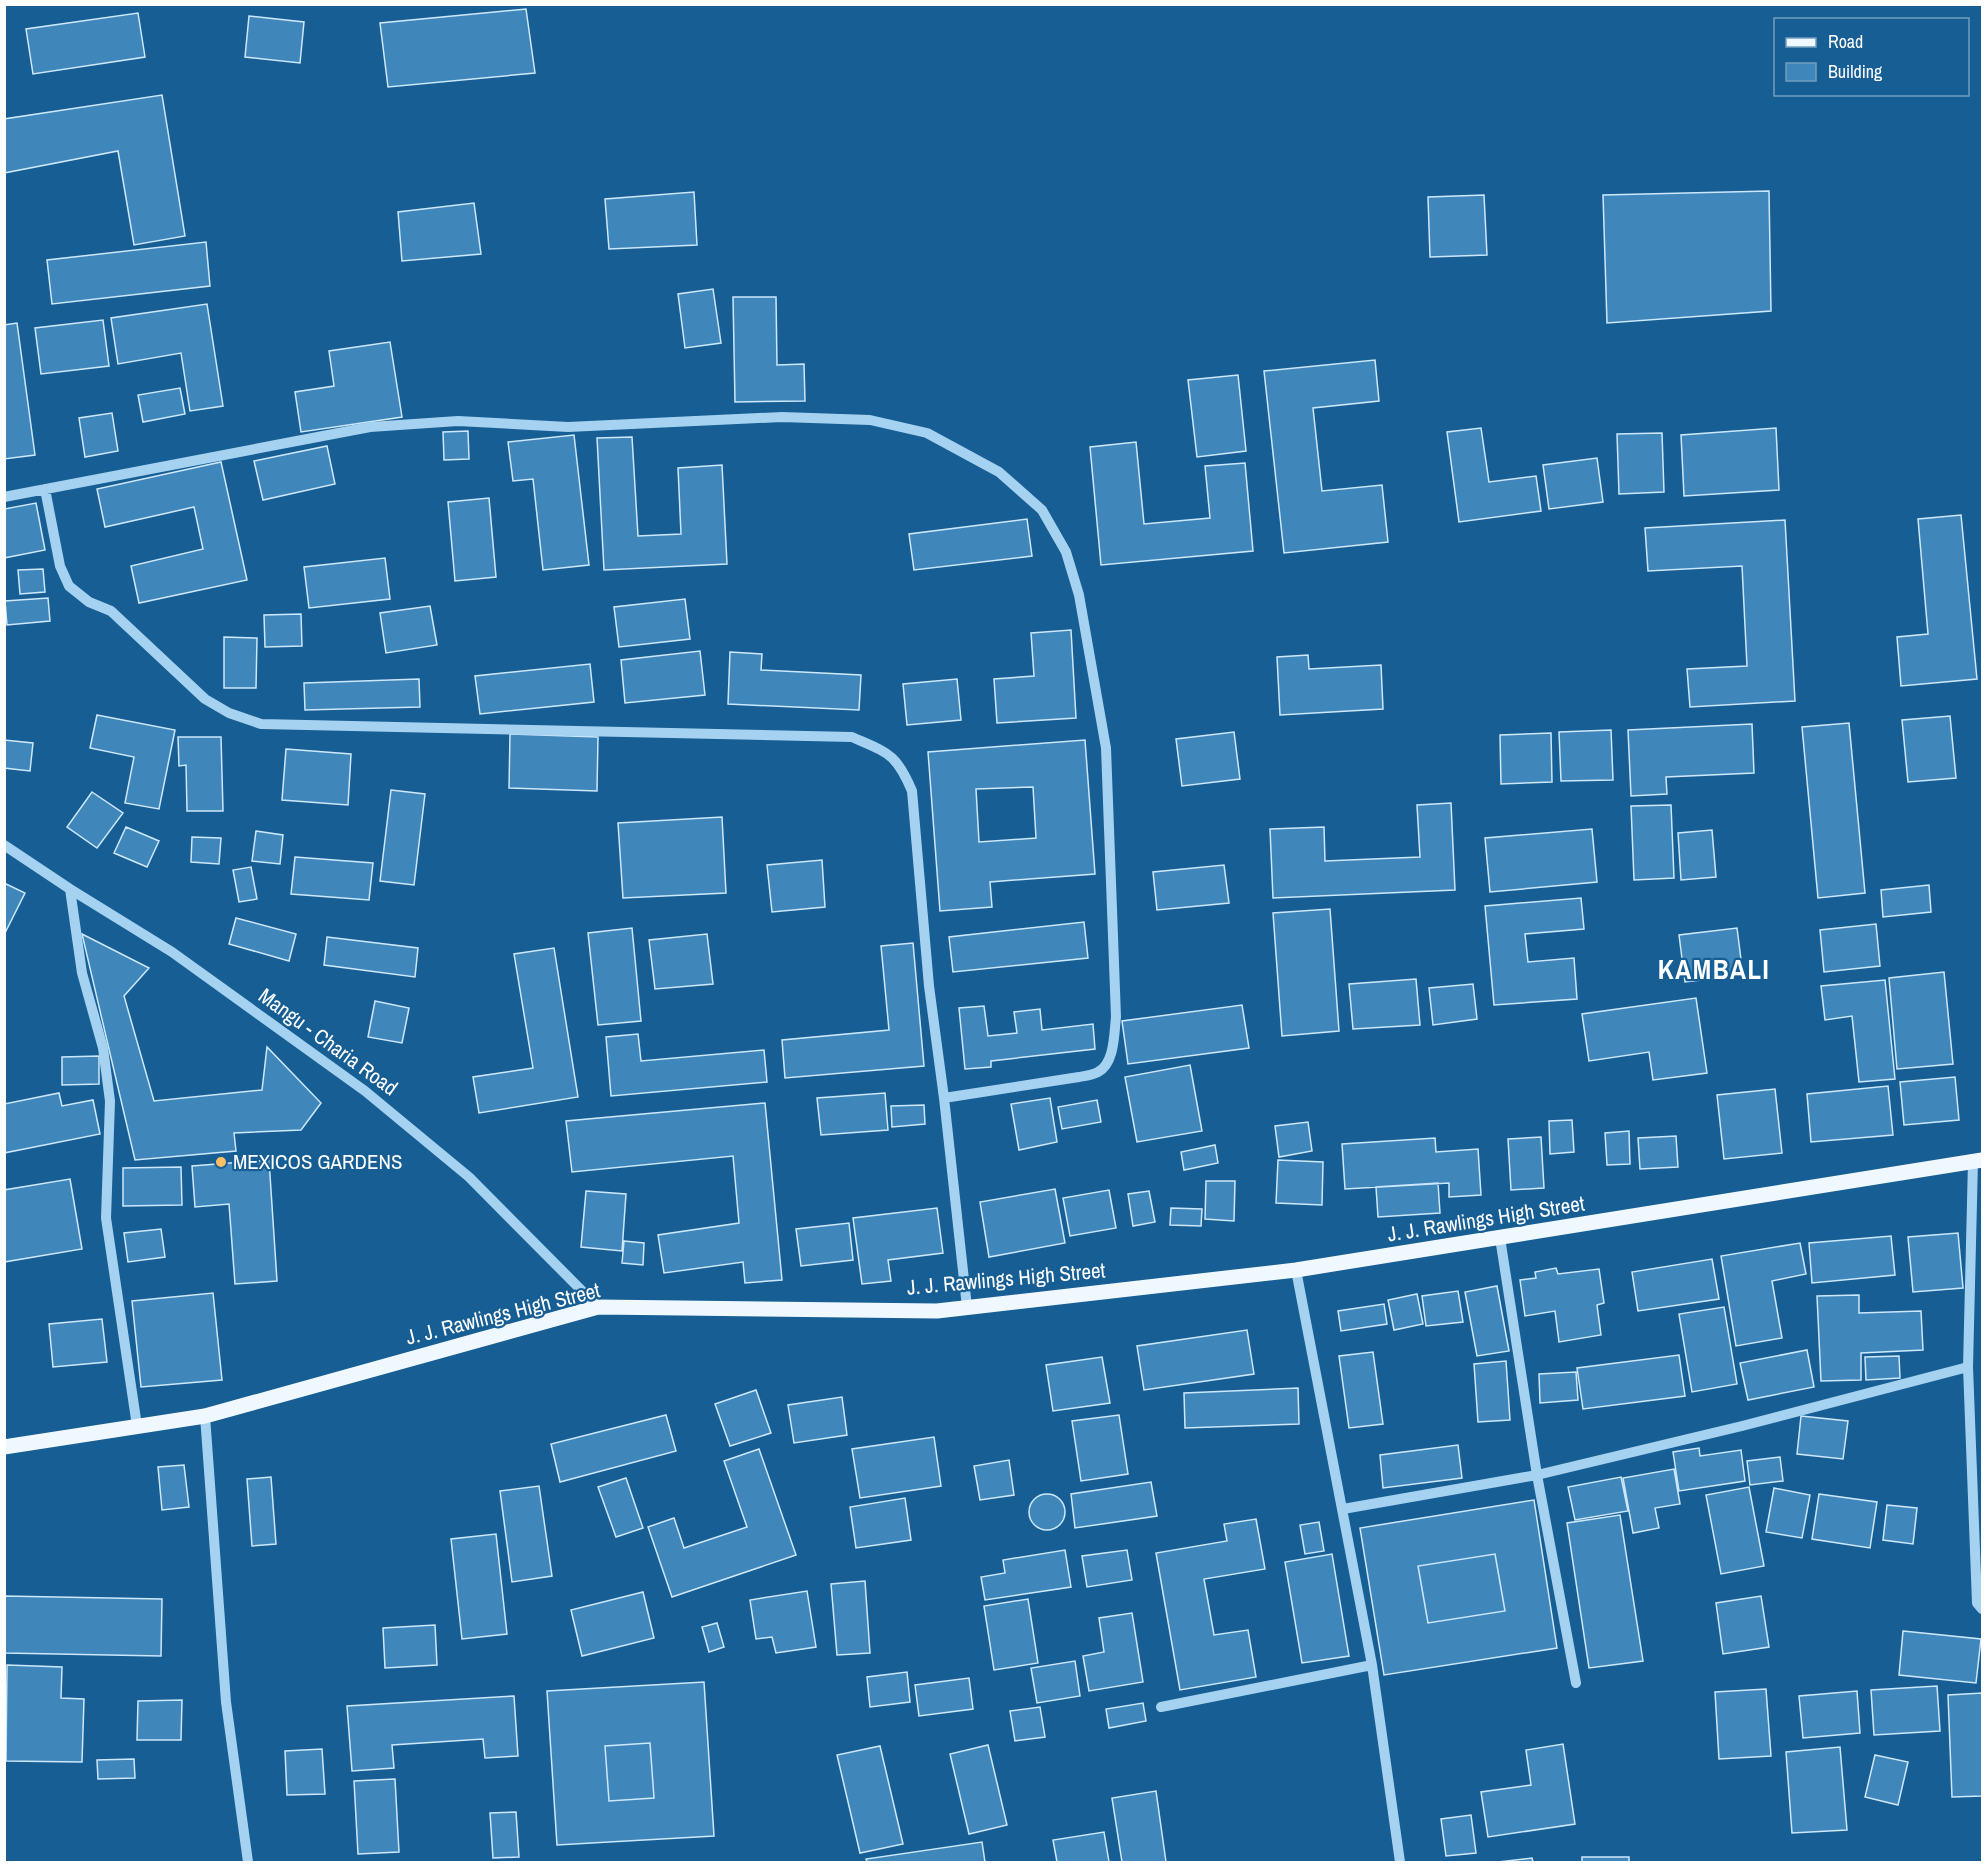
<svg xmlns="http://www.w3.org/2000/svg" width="1987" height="1867" viewBox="0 0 1987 1867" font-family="'Archivo Narrow',sans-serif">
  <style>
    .building { fill: #3f87bb; stroke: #cde8fc; stroke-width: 1.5; fill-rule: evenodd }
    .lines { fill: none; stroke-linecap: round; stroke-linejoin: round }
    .minor { stroke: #a6d2f1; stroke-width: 10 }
    .major { stroke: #f0f8ff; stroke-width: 15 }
    .poi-dot { fill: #ffbf66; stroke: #165e93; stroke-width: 2 }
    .labels { text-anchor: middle; stroke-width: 4.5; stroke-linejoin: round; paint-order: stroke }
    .street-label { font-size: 21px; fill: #fff; stroke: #165e93 }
    .poi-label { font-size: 21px; fill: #fff; stroke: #165e93; text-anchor: start }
    .district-label { font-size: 27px; font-weight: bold; letter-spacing: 1.5px; fill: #fff; stroke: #165e93 }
  </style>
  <rect width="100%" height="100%" fill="#165e93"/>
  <path class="building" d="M526 9 535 73 388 87 380 23Z
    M138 13 145 57 33 74 26 29Z
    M249 16 304 22 300 63 245 57Z
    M162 95 185 236 134 245 118 151 4 173V119Z
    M1769 191 1771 311 1607 323 1603 195Z
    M694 192 697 245 609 249 605 199Z
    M1484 195 1487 255 1430 257 1428 197Z
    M474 203 481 254 402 261 398 212Z
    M206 242 210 286 52 304 47 260Z
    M713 289 721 343 685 348 678 294Z
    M733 297H776L777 365 804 364 805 401 735 402Z
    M207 304 223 406 190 411 181 353 118 364 111 318Z
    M103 320 109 366 41 374 35 328Z
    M17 323 35 455 4 459V325Z
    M390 342 402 417 301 432 295 392 334 386 329 351Z
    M1375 360 1379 401 1313 408 1322 491 1382 485 1388 542 1284 553 1264 371Z
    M1238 375 1246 451 1197 457 1188 380Z
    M180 388 185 414 143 422 138 395Z
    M112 413 118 451 85 457 79 418Z
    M1481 428 1489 482 1536 476 1541 511 1459 522 1447 432Z
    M1776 428 1779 490 1684 496 1681 435Z
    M468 431 469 459 444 460 443 432Z
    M1662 433 1664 492 1619 494 1617 434Z
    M574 435 589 565 543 570 533 479 513 481 508 442Z
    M632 437 638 536 681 534 678 468 722 465 727 564 604 570 597 438Z
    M1136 442 1144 524 1210 518 1205 466 1245 463 1253 551 1101 565 1090 447Z
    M327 446 335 484 263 500 254 461Z
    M1597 458 1603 502 1549 509 1543 465Z
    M221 462 247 580 139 603 131 566 203 549 194 507 105 527 97 489Z
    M489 498 496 577 455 581 448 502Z
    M36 503 45 550 4 558V509Z
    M1961 515 1977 679 1901 686 1897 637 1928 634 1918 519Z
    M1027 519 1032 556 914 570 909 534Z
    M1785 520 1795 701 1690 707 1687 669 1747 666 1742 566 1648 571 1645 528Z
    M385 558 390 599 309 608 304 567Z
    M43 569 45 592 20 594 18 570Z
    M48 598 50 621 7 625 5 601Z
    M685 599 690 639 619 647 614 607Z
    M430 606 437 645 386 653 380 613Z
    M301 614 302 646 265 647 264 615Z
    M1071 630 1076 718 997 723 994 679 1034 676 1031 633Z
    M224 637 257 638 256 688H224Z
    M700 651 705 695 625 703 621 660Z
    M730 652 762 654 761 670 861 675 859 710 728 704Z
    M1308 655 1309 669 1381 665 1383 709 1280 715 1277 657Z
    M590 664 594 702 480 714 475 676Z
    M419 679 420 707 305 710 304 683Z
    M957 679 961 720 907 725 903 684Z
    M97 715 175 730 159 809 125 803 134 757 90 748Z
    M1950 716 1956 778 1908 782 1902 720Z
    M1849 723 1865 893 1818 898 1802 727Z
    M1752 724 1754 773 1666 777 1667 794 1631 796 1628 730Z
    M1611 730 1613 780 1561 781 1559 732Z
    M1234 732 1240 779 1182 786 1176 739Z
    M1551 733 1552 782 1501 784 1500 735Z
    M510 734 598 737 597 791 509 788Z
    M178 737H221L223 811H187L186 765 179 766Z
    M4 740 33 743 30 771 4 768Z
    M1085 740 1095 874 990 882 992 907 940 911 928 752ZM1033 787 1036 838 979 842 976 789Z
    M286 749 351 754 348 805 282 800Z
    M391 790 425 794 414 885 380 881Z
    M92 792 123 813 97 848 67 827Z
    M1451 803 1455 890 1273 898 1270 829 1324 827 1325 861 1420 857 1417 805Z
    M1671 805 1674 878 1634 880 1631 806Z
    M722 817 726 893 623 898 618 823Z
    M126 827 159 841 147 867 114 853Z
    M1592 829 1597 882 1490 892 1485 838Z
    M1712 830 1716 877 1681 880 1678 833Z
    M256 831 283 835 280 864 252 861Z
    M192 837 221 838 219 864 191 862Z
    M295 857 373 863 369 900 291 894Z
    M822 860 825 907 772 912 767 865Z
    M1224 865 1229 903 1157 910 1153 872Z
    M251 867 257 899 239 902 233 870Z
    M4 883 25 893 4 935Z
    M1929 885 1931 912 1883 917 1881 890Z
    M1581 898 1584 929 1525 934 1528 962 1574 958 1577 999 1494 1005 1485 906Z
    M1330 909 1339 1031 1282 1036 1273 913Z
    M236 918 296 934 289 961 229 944Z
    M1084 922 1088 958 953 972 949 937Z
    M1876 924 1880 966 1824 972 1820 930Z
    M632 928 641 1021 598 1025 588 933Z
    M1737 928 1743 975 1685 982 1679 935Z
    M82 934 149 968 124 996 154 1101 262 1090 267 1047 321 1103 301 1130 234 1133 236 1151 135 1160Z
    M707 934 713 984 655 989 649 940Z
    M327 937 418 948 415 977 324 965Z
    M913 943 924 1066 785 1078 782 1040 889 1030 881 946Z
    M554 948 578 1097 479 1113 473 1077 533 1068 514 954Z
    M1944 972 1953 1064 1897 1069 1889 978Z
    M1416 979 1420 1025 1353 1029 1349 984Z
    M1885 980 1895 1079 1859 1082 1852 1016 1825 1020 1821 986Z
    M1473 984 1477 1019 1433 1025 1429 988Z
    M1696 998 1707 1073 1653 1080 1649 1052 1589 1061 1582 1014Z
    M375 1001 409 1008 402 1043 368 1037Z
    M1242 1005 1249 1048 1128 1064 1122 1021Z
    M984 1006 988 1036 1017 1033 1014 1012 1040 1009 1042 1030 1093 1024 1095 1049 991 1061V1067L965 1069 959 1008Z
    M638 1034 641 1061 764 1050 767 1082 611 1096 606 1037Z
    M99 1056V1084L62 1085V1057Z
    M1190 1065 1202 1131 1137 1142 1125 1077Z
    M1955 1077 1959 1120 1904 1125 1900 1082Z
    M1888 1086 1893 1135 1811 1142 1807 1094Z
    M1775 1089 1782 1153 1724 1159 1717 1095Z
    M59 1093 62 1106 93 1100 100 1134 4 1153V1104Z
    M885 1093 888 1130 821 1135 817 1098Z
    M1050 1098 1057 1142 1019 1150 1011 1104Z
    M1097 1100 1101 1122 1062 1129 1058 1107Z
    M765 1103 782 1280 745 1283 743 1262 664 1273 658 1235 739 1223 733 1156 572 1172 566 1121Z
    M924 1105 925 1124 892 1127 891 1106Z
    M1572 1120 1574 1152 1550 1154 1549 1121Z
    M1308 1122 1312 1151 1279 1157 1275 1126Z
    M1629 1131 1630 1164 1607 1165 1605 1133Z
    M1676 1136 1678 1167 1640 1169 1638 1138Z
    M1541 1137 1544 1188 1511 1190 1508 1139Z
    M1435 1138 1436 1152 1478 1149 1481 1195 1449 1197V1183L1345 1189 1342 1144Z
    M1215 1145 1218 1163 1184 1170 1181 1152Z
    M269 1160 277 1281 235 1284 229 1204 195 1207 192 1166Z
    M1278 1160 1323 1162 1322 1205 1276 1203Z
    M181 1167 182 1205 123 1206V1168Z
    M70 1179 82 1249 4 1262V1190Z
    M1206 1181H1235L1234 1221 1205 1219Z
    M1438 1183 1440 1213 1378 1217 1376 1187Z
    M1055 1189 1065 1243 989 1257 980 1202Z
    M1109 1190 1116 1228 1070 1236 1063 1198Z
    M586 1191 626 1194 622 1251 581 1247Z
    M1149 1191 1155 1222 1133 1226 1128 1194Z
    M937 1208 943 1253 888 1260 891 1281 862 1284 853 1218Z
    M1171 1208 1202 1209 1201 1226 1170 1225Z
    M849 1223 853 1260 801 1266 796 1229Z
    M161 1229 165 1257 128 1262 124 1233Z
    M1958 1233 1963 1288 1913 1292 1908 1237Z
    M1891 1236 1895 1275 1812 1283 1809 1243Z
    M624 1241 644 1243 643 1265 622 1263Z
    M1800 1243 1806 1274 1772 1281 1782 1338 1736 1346 1721 1256Z
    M1712 1259 1719 1299 1638 1311 1632 1272Z
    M1556 1268 1558 1274 1599 1269 1604 1303 1597 1305 1601 1335 1559 1342 1555 1311 1525 1316 1520 1280 1536 1278 1535 1272Z
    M1497 1286 1509 1351 1477 1356 1465 1292Z
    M1458 1291 1463 1322 1426 1326 1422 1296Z
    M213 1293 222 1380 141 1387 132 1301Z
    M1417 1294 1423 1324 1394 1330 1388 1300Z
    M1859 1295V1313L1921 1311 1923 1350 1861 1353V1380L1821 1381 1817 1296Z
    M1384 1304 1387 1324 1341 1331 1338 1311Z
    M1724 1307 1737 1384 1692 1392 1679 1314Z
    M102 1319 107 1362 53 1367 49 1324Z
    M1247 1330 1254 1374 1144 1390 1137 1346Z
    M1807 1350 1814 1387 1748 1400 1740 1363Z
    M1373 1352 1383 1424 1349 1428 1339 1356Z
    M1679 1355 1685 1396 1583 1409 1577 1368Z
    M1899 1356 1900 1378 1866 1380 1865 1357Z
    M1102 1357 1110 1403 1053 1411 1046 1365Z
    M1506 1361 1510 1420 1478 1422 1474 1364Z
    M1576 1372 1578 1400 1540 1403 1539 1374Z
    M1298 1388 1299 1424 1185 1428 1184 1393Z
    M756 1390 771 1433 730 1446 715 1404Z
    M842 1397 847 1435 794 1443 788 1405Z
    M666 1415 676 1451 560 1482 551 1444Z
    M1119 1415 1128 1474 1081 1481 1072 1421Z
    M1801 1416 1848 1421 1843 1459 1797 1454Z
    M934 1437 941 1486 860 1498 852 1449Z
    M1458 1445 1462 1478 1383 1488 1380 1455Z
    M1699 1448 1700 1456 1741 1450 1745 1481 1679 1491 1673 1452Z
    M759 1449 796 1555 672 1597 648 1527 674 1518 684 1548 747 1527 724 1461Z
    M1780 1457 1783 1481 1750 1485 1747 1461Z
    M1009 1460 1014 1495 980 1500 974 1466Z
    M184 1465 189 1507 162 1510 158 1467Z
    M1674 1469 1680 1504 1655 1508 1659 1528 1633 1533 1623 1478Z
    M271 1477 276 1544 252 1546 247 1479Z
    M1621 1477 1628 1511 1575 1520 1568 1487Z
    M626 1478 643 1528 616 1537 598 1487Z
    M1151 1482 1157 1516 1075 1528 1071 1494Z
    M539 1486 552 1576 512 1582 500 1491Z
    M1749 1487 1764 1566 1721 1574 1706 1495Z
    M1774 1488 1810 1495 1802 1538 1766 1532Z
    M1819 1494 1877 1502 1870 1548 1812 1539Z
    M1029 1512a18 18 0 1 1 36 0a18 18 0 1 1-36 0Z
    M905 1498 911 1540 856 1548 850 1507Z
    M1534 1500 1557 1648 1384 1675 1360 1528ZM1495 1554 1505 1611 1428 1623 1418 1566Z
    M1887 1505 1917 1508 1913 1544 1883 1540Z
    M1620 1515 1643 1661 1589 1668 1567 1523Z
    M1256 1519 1265 1569 1204 1579 1214 1635 1248 1630 1256 1677 1180 1690 1156 1553 1227 1541 1224 1524Z
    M1319 1522 1324 1551 1305 1554 1300 1525Z
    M496 1534 507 1634 462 1639 451 1539Z
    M1065 1550 1071 1587 985 1600 981 1577 1005 1573 1003 1560Z
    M1127 1550 1132 1580 1087 1587 1082 1556Z
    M1332 1554 1349 1656 1302 1663 1285 1562Z
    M1495 1554 1505 1611 1428 1623 1418 1566Z
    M865 1581 870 1653 837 1655 831 1584Z
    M807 1591 816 1647 776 1653 772 1637 756 1639 750 1600Z
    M643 1592 654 1638 582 1656 571 1610Z
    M4 1596 162 1599 161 1656 4 1653Z
    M1761 1596 1769 1647 1723 1654 1716 1603Z
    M1028 1599 1038 1663 994 1670 984 1606Z
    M1132 1613 1143 1682 1089 1691 1083 1656 1104 1652 1099 1618Z
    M717 1623 724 1647 709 1652 702 1627Z
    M435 1625 437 1665 385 1668 383 1628Z
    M1903 1631 1981 1639 1976 1683 1899 1675Z
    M1075 1661 1080 1696 1037 1703 1031 1668Z
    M7 1665 62 1667 61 1698 84 1699 82 1762 6 1761Z
    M907 1672 910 1702 870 1707 867 1677Z
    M969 1678 973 1709 919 1716 915 1685Z
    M704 1682 714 1836 557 1845 547 1691ZM650 1743 654 1798 609 1801 605 1746Z
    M1937 1686 1940 1731 1874 1735 1871 1690Z
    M1766 1689 1771 1756 1719 1759 1715 1692Z
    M1857 1691 1860 1733 1803 1738 1799 1696Z
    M1982 1693V1796L1952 1797 1948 1695Z
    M514 1696 518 1756 485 1758 483 1739 392 1745 394 1768 352 1771 347 1706Z
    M182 1700 181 1740H137L138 1701Z
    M1143 1703 1146 1721 1109 1728 1106 1709Z
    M1040 1707 1045 1737 1015 1741 1010 1711Z
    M650 1743 654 1798 609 1801 605 1746Z
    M1563 1744 1575 1824 1488 1837 1481 1792 1531 1785 1526 1750Z
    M988 1745 1007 1825 969 1834 950 1754Z
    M880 1746 903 1844 860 1853 837 1755Z
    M1840 1747 1847 1830 1792 1833 1786 1752Z
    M322 1749 325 1794 287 1795 285 1751Z
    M1875 1755 1908 1762 1898 1805 1865 1797Z
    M134 1759 135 1778 98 1779 97 1760Z
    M395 1779 399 1852 358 1854 354 1781Z
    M1156 1791 1166 1862H1122L1112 1798Z
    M516 1812 519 1857 493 1858 490 1813Z
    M1471 1815 1476 1853 1446 1856 1441 1819Z
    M1104 1832 1109 1862H1057L1053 1840Z
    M982 1842 985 1862H867L866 1859Z
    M1582 1857H1629V1862H1582Z
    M1532 1858 1533 1862H1498Z"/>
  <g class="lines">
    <path class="minor" d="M45 489 60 566 69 586 89 602 111 611 205 699 229 713 261 724 852 737C888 753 896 753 912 791L929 986 944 1098 967 1307
      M4 497 370 427 458 421 568 427 782 417 870 420 927 433 999 472 1042 510 1066 552 1079 595 1106 748 1116 1017C1114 1033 1115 1063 1098 1072 1093 1075 1085 1076 1079 1077L944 1098
      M4 845 70 889 172 952 365 1091 469 1177 598 1307
      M70 889 82 973 103 1048 110 1101 106 1218 137 1426
      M1973 1161 1968 1367 1977 1603 1982 1609
      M1500 1238 1537 1475 1576 1683
      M1296 1270 1372 1665 1400 1862
      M205 1416 226 1702 248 1862
      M1343 1509 1537 1475 1742 1426 1968 1367
      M1161 1707 1372 1665"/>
    <path class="major" d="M4 1447 205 1416 598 1307 937 1311 1296 1270 1982 1160"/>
  </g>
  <circle class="poi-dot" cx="221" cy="1162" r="6"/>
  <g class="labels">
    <g class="street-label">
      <text transform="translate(328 1042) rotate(36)" y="7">Mangu - Charia Road</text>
      <text transform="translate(1486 1219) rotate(-9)" y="7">J. J. Rawlings High Street</text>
      <text transform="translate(1006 1279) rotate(-5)" y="7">J. J. Rawlings High Street</text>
      <text transform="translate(503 1314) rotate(-14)" y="7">J. J. Rawlings High Street</text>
    </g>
    <g class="poi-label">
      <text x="233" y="1169">MEXICOS GARDENS</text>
    </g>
    <g class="district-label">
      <text x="1714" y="979">KAMBALI</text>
    </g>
  </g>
  <rect width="1987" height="1867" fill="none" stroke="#ffffff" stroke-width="12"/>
  <rect x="1774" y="18" width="195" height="78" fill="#165e93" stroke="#739ebe" stroke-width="1.5"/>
  <rect x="1786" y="38" width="30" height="9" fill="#f0f8ff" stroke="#739ebe" stroke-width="1.5"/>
  <text x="1828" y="48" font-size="18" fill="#ffffff">Road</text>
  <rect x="1786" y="63" width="30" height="18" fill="#3f87bb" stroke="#739ebe" stroke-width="1.5"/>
  <text x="1828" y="78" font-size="18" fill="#ffffff">Building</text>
</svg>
